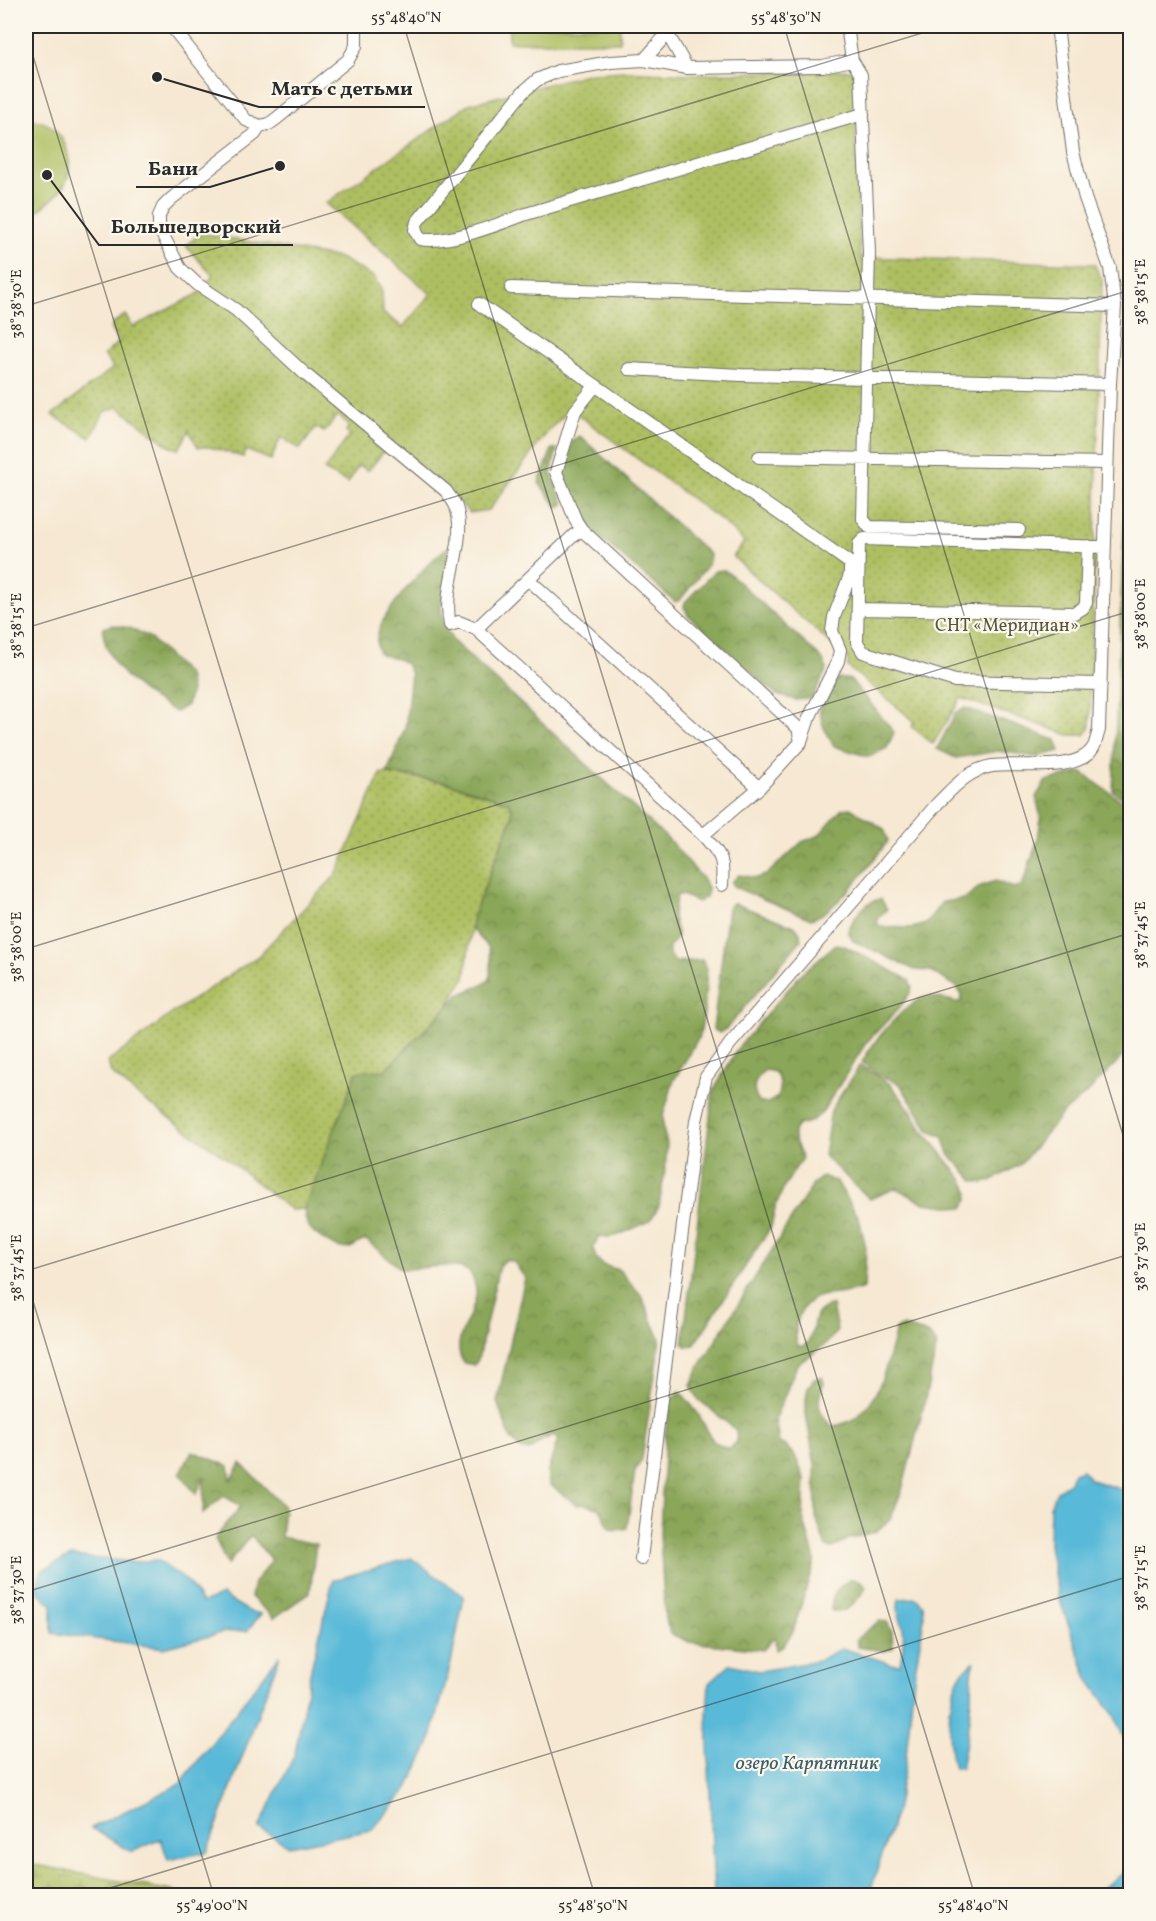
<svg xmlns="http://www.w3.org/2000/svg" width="1156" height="1921" viewBox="0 0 1156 1921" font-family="Vollkorn,serif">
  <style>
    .green { fill: url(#green-dots); stroke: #6c7546; stroke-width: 1.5 }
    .forest { fill: url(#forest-crowns); stroke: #5a6842; stroke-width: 1.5; fill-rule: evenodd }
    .wetland { fill: url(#wetland-marsh); stroke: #6c7546; stroke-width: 1.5 }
    .pitch { fill: #aebf62; stroke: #6c7546; stroke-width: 1.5 }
    .water { fill: #59b9d8; stroke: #427282; stroke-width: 1.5 }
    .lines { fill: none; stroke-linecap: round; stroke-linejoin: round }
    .minor-casing { stroke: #726d65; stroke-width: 14 }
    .minor { stroke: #fff; stroke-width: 12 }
    .ticks { fill: none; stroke: #2b2b2b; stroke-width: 1.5; stroke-opacity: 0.45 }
    .labels { text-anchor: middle; stroke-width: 4.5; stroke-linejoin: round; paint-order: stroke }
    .park-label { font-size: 18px; fill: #52573c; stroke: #fbf7ec }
    .water-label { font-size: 20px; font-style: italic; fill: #3b5d68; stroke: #fbf7ec }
    .leader { fill: none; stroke: #2b2b2b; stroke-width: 2 }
    .callout-dot { fill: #2b2b2b; stroke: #fbf7ec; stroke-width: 2 }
    .callout-label { font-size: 20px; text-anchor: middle; font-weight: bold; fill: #2b2b2b; stroke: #fbf7ec; stroke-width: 4.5; stroke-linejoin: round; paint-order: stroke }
    .neatline { fill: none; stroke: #2b2b2b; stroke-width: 2 }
    .ticks-label { font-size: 15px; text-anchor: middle; fill: #2b2b2b }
  </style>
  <defs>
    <pattern id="green-dots" width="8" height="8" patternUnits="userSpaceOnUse" patternTransform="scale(1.5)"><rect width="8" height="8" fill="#aebf62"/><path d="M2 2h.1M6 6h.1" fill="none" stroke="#8e9b51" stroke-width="1.8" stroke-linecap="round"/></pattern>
    <pattern id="forest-crowns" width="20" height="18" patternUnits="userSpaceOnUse" patternTransform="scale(1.5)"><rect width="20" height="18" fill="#8aa658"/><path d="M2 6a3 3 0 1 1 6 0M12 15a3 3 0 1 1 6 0" fill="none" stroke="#718749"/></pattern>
    <pattern id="wetland-marsh" width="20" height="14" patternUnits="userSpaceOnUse" patternTransform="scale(1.5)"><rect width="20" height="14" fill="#aebf62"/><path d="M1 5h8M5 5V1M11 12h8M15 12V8" fill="none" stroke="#8e9b51"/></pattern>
  </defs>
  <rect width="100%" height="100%" fill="#fbf7ec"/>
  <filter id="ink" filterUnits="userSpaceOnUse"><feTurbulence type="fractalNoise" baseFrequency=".0167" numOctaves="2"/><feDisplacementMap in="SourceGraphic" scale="12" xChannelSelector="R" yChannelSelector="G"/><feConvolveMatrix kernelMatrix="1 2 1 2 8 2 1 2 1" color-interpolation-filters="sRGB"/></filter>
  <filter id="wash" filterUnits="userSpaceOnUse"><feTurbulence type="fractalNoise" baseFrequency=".008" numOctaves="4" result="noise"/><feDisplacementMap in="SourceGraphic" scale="24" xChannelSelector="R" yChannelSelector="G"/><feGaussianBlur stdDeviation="1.35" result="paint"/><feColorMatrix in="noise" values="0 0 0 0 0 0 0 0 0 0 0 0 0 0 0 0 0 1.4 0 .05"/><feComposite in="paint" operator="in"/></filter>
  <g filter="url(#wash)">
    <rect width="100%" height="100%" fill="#f6e8d2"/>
    <path class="green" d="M849 70 854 72 860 257 1094 264 1102 280 1090 726 1085 735H1069L961 698 933 744 912 727 914 721 848 667V659L733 557 744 542 723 522 570 409 549 430 489 510 469 513 455 496 392 441 368 471 359 465 348 483 324 470 350 435 346 431 349 425 338 415 324 432 316 427 300 449 281 437 271 460 246 450 243 457 210 447H198L189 431 179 449 169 446 118 407 104 412 91 438 52 415 113 368 104 355 119 342 111 330 113 323 125 315 133 327 198 294 213 276 186 246 200 233 340 258 374 277 382 291 383 313 403 327 431 294 326 203 469 104 591 73 623 71 691 74Z
      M381 773 445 782 508 802 513 809 512 818 473 916 465 977C461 988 453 994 449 1005L385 1071H361L304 1209 291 1210 226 1158 137 1095 111 1073 108 1062 174 1012 257 957 336 875Z"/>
    <path class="forest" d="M1130 387V803L1113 791Z
      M580 436 710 555 708 565 680 600 675 602 595 533 578 511 563 475 572 442Z
      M552 449H557L551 473 564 504 558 508 539 483Z
      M447 548 450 549 441 608 443 623 453 641 671 842 701 877 708 889 706 897 698 902 682 895H677C676 901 673 909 673 916 674 932 684 932 669 947V955L675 962 702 960 707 968 704 1013 700 1035 674 1080 663 1116V1129L667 1143 665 1170 659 1206 650 1221 619 1235 610 1237 599 1236 593 1248 596 1258 603 1265 619 1270 641 1295 660 1339 642 1459 635 1471 627 1528 617 1530 610 1529 600 1509 584 1504 577 1505 550 1485 547 1473 558 1439 554 1435 544 1439 529 1451 520 1449 511 1439 497 1402 525 1278 514 1262 506 1260 499 1266 478 1360 474 1365 464 1363C448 1341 474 1318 476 1295 477 1287 473 1278 470 1272 451 1260 423 1270 401 1269L366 1240C359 1241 356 1247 349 1248 337 1251 312 1234 307 1224 305 1220 305 1214 304 1209L356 1073 361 1071 385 1070 458 996C469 988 479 989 490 979L491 960 489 948 471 928 473 916 512 818V809L508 802 445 782 387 773 405 728 411 674 406 664 400 660 380 654C374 644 377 633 382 623 392 603 429 560 447 548Z
      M723 570 730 574 822 659 827 669 812 698 796 700 777 695 688 615 684 607 685 602 715 571Z
      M112 625 130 628 149 637 188 675 191 690 187 705 176 712C144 695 104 668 103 628Z
      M838 678 851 680 894 732 887 748 869 757 834 746 824 728 819 710Z
      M965 708 1056 740 1060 751 1036 757 998 751 956 758 937 749 956 712Z
      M1081 772 1130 807V1049L1088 1092 1061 1115 1021 1164 991 1181 983 1183 974 1181 949 1154 943 1136 930 1132 900 1084 878 1074 862 1062C871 1045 908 998 928 997 939 996 950 1002 961 1002L962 995 956 986 930 971 915 970 853 941 848 931C853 918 866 900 881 899L887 909 877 919 879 927 912 928 926 924 942 902 964 899 981 886 996 881 1014 888 1022 886 1038 839 1041 818 1036 797 1046 781Z
      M850 808 884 829 888 841C872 862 836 913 811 919L734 887 732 882 739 875 756 878 766 875 802 842 818 836 842 809Z
      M733 903 794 926 800 932 801 940 727 1028 720 1033 713 1029 728 908Z
      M836 944 845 946 909 980 912 987 910 993 900 1007 866 1043 821 1114 810 1122 798 1125 794 1131V1138L802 1158 784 1187 776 1205 771 1227 694 1345 687 1347 683 1343 713 1091 738 1048 801 974ZM765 1070 775 1072 780 1082 778 1097 768 1103H760C750 1091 754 1079 765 1070Z
      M860 1065 890 1084 909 1108 922 1129 962 1179 969 1192 968 1200 963 1208 924 1203 896 1188 870 1199 828 1160 824 1155 831 1110Z
      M823 1176 837 1182 859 1218 866 1248 864 1288C850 1293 840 1294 826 1295 801 1298 791 1325 798 1346H804C821 1330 804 1313 832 1305L837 1331 826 1344 797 1365 775 1419 779 1443 786 1446 795 1456 805 1480 803 1517 815 1560 793 1632 784 1645 776 1650 775 1637 763 1650 689 1642 671 1634 665 1619 660 1535 665 1434 671 1399 680 1391 697 1412 714 1442 729 1449 737 1442 736 1430 698 1399 691 1386 698 1369 813 1184Z
      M903 1326 928 1334 937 1344 923 1409 902 1490 890 1520 875 1532 848 1539 833 1548 826 1547 816 1517 815 1465 806 1414V1398L808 1387 814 1379 822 1377 824 1383C816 1401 817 1412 832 1426 878 1422 886 1365 896 1329Z
      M192 1451 229 1466 231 1480 241 1463 284 1507 281 1537 316 1544 310 1592 274 1618 251 1597 254 1582 272 1561 251 1535 227 1565 215 1538 241 1506 224 1496 203 1513 204 1478 196 1494 180 1474Z
      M851 1579 862 1581 866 1588C858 1599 846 1617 831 1610 832 1593 837 1588 851 1579Z
      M879 1621 887 1622 892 1631 893 1648 885 1651 858 1647 856 1639Z"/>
    <path class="wetland" d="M26 1863 192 1895H26Z"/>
    <path class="pitch" d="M509 26H620V42H509Z
      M26 118C36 120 47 122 55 130 70 145 75 173 61 190 52 202 37 211 26 220Z"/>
    <path class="water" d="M1082 1470 1091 1480 1130 1492V1743L1124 1739 1114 1715 1088 1679 1058 1595 1049 1545 1050 1506 1057 1491 1069 1483 1074 1473Z
      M71 1556 134 1562 157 1560 188 1582 202 1603 222 1595 248 1611 261 1614 247 1631 225 1632 164 1648 52 1633V1605L36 1590 42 1570Z
      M411 1558 464 1596 451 1663 430 1742 408 1788 372 1830 289 1846 259 1828 295 1754 310 1673 333 1580Z
      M916 1598 923 1604 924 1618 914 1677 905 1766 896 1811 869 1895H714L707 1717 709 1683 730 1664 759 1671 818 1661 842 1648 892 1664H900C902 1653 905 1640 903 1628 900 1613 896 1616 899 1599Z
      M280 1655 207 1852 168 1860 161 1839 132 1852 91 1828 180 1784Z
      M975 1661C970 1676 972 1683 971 1698 969 1722 966 1745 961 1768H954C947 1742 946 1699 961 1674 964 1669 971 1665 975 1661Z
      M1130 1869V1895H1095L1103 1887Z"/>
  </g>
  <g filter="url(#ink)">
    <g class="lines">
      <defs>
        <path id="minor" d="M171 26 246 120 260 126
          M356 26V46L348 60 276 119 269 124 260 126 255 134 171 199 163 207 159 216V228L180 268 197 284 236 310 305 374 446 491C449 496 454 501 456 507 468 543 441 585 450 625L459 622 476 629
          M663 26 687 68
          M847 26 852 60 861 75 869 252 863 519 869 527 1019 530
          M644 60 667 34
          M852 60 823 66 687 68 644 60 611 62 558 71 537 80 523 92 417 222 415 230 420 239C446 245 500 224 526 214L863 114
          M511 288 1115 306
          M479 304 850 563V575L834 617 832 631 840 650 838 661 809 718 801 741
          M629 369 741 375 1110 384
          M595 386 575 411 556 472 576 521 582 530 798 728 801 742 759 788 703 835C721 856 724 857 722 885
          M759 457 1107 463
          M582 530 574 535 476 629 703 835
          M528 579 759 788
          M858 609 1075 613 1083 608 1086 603 1088 546
          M1101 684 955 681 863 652 857 642 859 544 864 539 1105 547
          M641 1559 696 1121 706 1077 730 1044 937 804C953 788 968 770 992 766 1017 762 1077 774 1093 748 1096 743 1097 736 1099 730L1110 384 1115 306 1110 268 1085 198 1073 152 1057 26"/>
      </defs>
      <use href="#minor" class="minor-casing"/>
      <use href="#minor" class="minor"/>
    </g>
  </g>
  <path class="ticks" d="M404 26 975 1896M784 26 1130 1158M26 33 595 1896M26 306 945 26M26 628 1130 290M26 949 1130 611M26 1271 1130 933M26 1278 214 1896M26 1592 1130 1254M84 1896 1130 1576"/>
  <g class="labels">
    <g class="park-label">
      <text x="1007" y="631">СНТ «Меридиан»</text>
    </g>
    <g class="water-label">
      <text x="807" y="1769">озеро Карпятник</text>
    </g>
  </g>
  <path class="leader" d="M157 77L259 107H425M280 166L210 187H136M47 175L99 245H293"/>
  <g class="callout-dot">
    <circle cx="157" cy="77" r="6"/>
    <circle cx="280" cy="166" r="6"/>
    <circle cx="47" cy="175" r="6"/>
  </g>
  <g class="callout-label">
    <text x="342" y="95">Мать с детьми</text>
    <text x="173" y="175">Бани</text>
    <text x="196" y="233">Большедворский</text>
  </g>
  <rect width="1156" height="1921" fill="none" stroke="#fbf7ec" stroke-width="66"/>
  <rect x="33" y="33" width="1090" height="1855" class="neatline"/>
  <g class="ticks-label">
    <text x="406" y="22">55°48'40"N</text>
    <text x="786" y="22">55°48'30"N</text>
    <text transform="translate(1140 292) rotate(-90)" y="5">38°38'15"E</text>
    <text transform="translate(16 304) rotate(-90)" y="5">38°38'30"E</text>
    <text transform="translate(1140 614) rotate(-90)" y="5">38°38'00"E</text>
    <text transform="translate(16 626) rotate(-90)" y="5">38°38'15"E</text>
    <text transform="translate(1140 935) rotate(-90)" y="5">38°37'45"E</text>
    <text transform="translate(16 947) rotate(-90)" y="5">38°38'00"E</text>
    <text transform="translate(1140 1257) rotate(-90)" y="5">38°37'30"E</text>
    <text transform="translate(16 1268) rotate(-90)" y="5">38°37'45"E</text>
    <text transform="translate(1140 1578) rotate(-90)" y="5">38°37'15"E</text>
    <text transform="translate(16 1590) rotate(-90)" y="5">38°37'30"E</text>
    <text x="212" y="1910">55°49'00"N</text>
    <text x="593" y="1910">55°48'50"N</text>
    <text x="973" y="1910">55°48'40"N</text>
  </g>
</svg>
